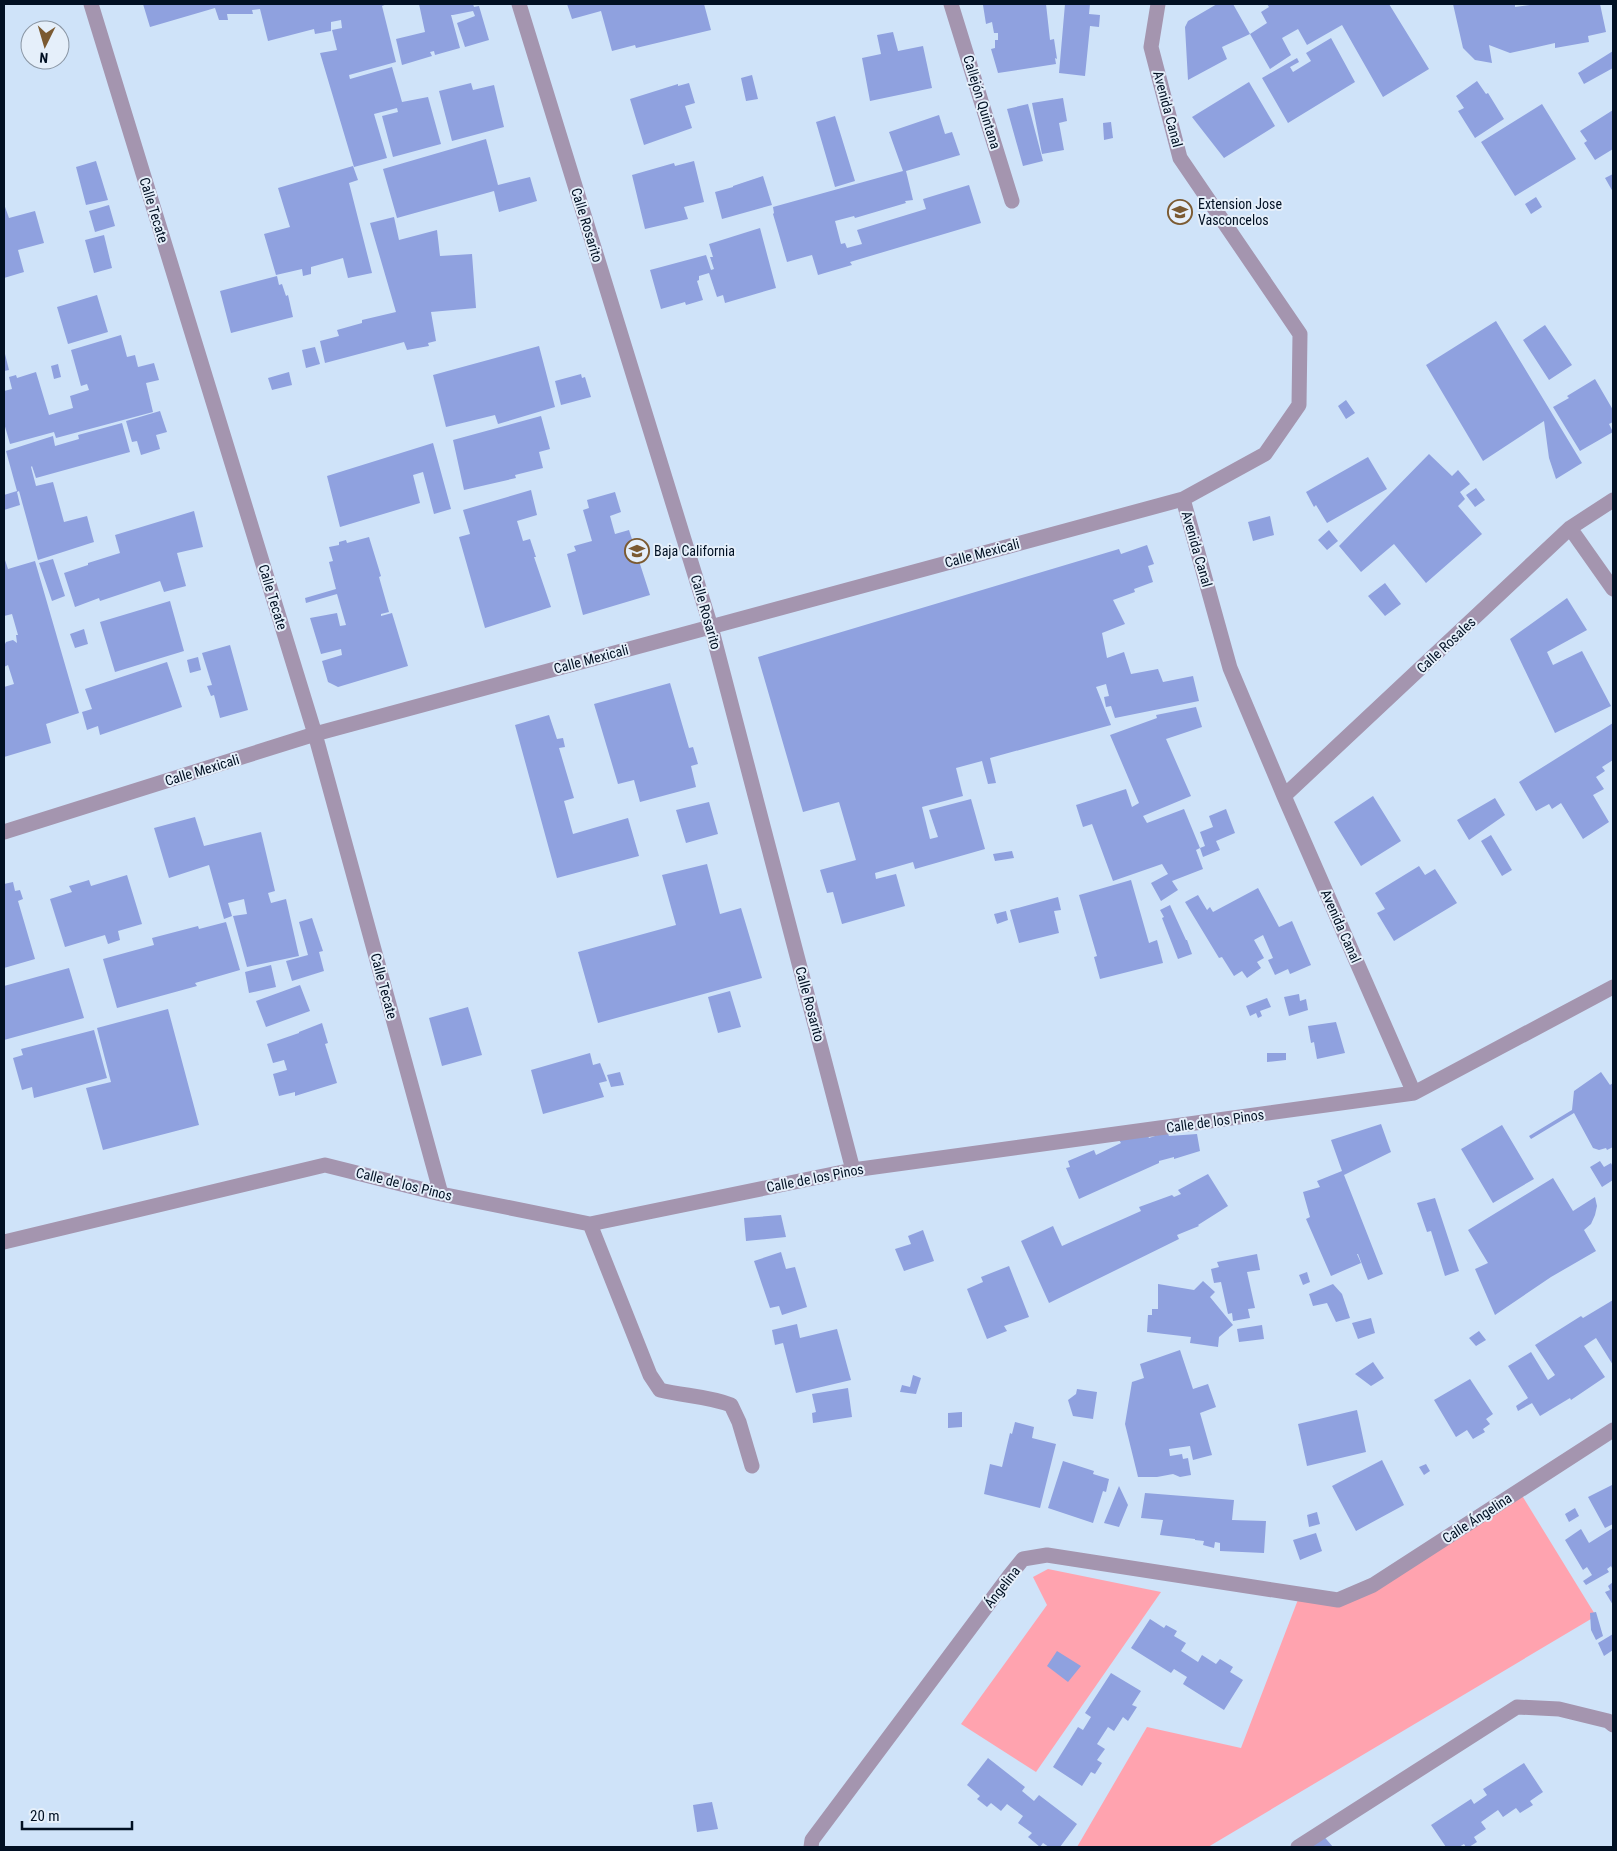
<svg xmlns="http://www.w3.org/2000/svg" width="1617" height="1851" viewBox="0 0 1617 1851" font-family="'Roboto Condensed',sans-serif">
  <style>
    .green { fill: #ffa3af }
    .building { fill: #8fa1df }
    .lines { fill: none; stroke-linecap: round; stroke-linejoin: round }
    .minor { stroke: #a495af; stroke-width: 15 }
    .labels { text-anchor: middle; stroke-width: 4; stroke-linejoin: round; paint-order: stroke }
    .street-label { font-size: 14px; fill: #011023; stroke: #e5effa }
    .poi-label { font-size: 14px; fill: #011023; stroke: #e5effa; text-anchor: start }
  </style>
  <rect width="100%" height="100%" fill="#cfe3f9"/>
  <path class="green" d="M1518 1489 1596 1616 1208 1847H1077L1147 1727 1241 1748 1299 1597 1333 1599 1360 1588Z
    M1048 1569 1161 1592 1036 1772 961 1724 1047 1605 1033 1577Z"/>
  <path class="building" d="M143 4H387L382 6 396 62 349 75 350 79 392 67 402 102 428 97 441 144 393 157 382 116 398 112 397 108 374 114 387 158 354 167 320 53 337 50 332 30 342 28 341 20 331 22V31L315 34 314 29 268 41 260 9 252 10 253 14H227L228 20H219L215 8 150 27Z
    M419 4H473L474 7 479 6 489 40 465 47 457 23 475 16 473 11 453 15H451L460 48 435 55 434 51 430 52 432 56 402 65 396 39 425 32Z
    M567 4H704L711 30 636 48 635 45 612 51 601 11 572 19Z
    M989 4H1046L1050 40 1054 39 1057 59 1055 58 1056 64 998 73 991 49 995 48V40H998V33H994L992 22 986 24 983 5Z
    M1065 4H1090L1089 14 1100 15 1099 27 1090 26 1085 76 1059 73Z
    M1217 4H1233L1250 34 1267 23 1261 12 1269 7 1267 4H1389L1429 69 1383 97 1342 25 1307 45 1298 29 1282 38 1291 55 1270 69 1250 34 1222 47 1227 59 1188 80 1185 27 1188 21Z
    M1453 4H1515V7L1538 4H1600L1606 32 1588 36 1589 42 1555 48V43L1510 53 1489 45 1492 63 1475 60 1463 48Z
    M893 32 898 51 923 46 932 88 870 101 862 58 881 54 877 35Z
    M1331 38 1355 82 1288 123 1262 78 1297 58 1299 62 1290 67 1293 72 1311 61 1306 53Z
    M1613 51V68L1584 84 1578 73Z
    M752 75 758 99 746 101 741 78Z
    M1477 81 1486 94 1488 93 1504 119 1475 138 1458 111 1464 108 1456 96Z
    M1249 82 1275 126 1224 158 1192 117Z
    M471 83 473 90 494 85 504 127 452 141 439 91Z
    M689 83 695 103 685 106 692 128 644 145 630 99 678 84V86Z
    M1063 98 1067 121 1059 123 1064 150 1042 154 1032 103Z
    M1028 104 1043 161 1023 166 1007 109Z
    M1542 104 1576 159 1515 196 1481 142Z
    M1613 110V149L1595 160 1584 143 1587 141 1580 131Z
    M939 115 945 134 952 132 960 155 906 171 913 200 905 201 906 203 855 218 854 216 835 221 841 244 845 243 847 248 862 244 857 230 926 209 923 199 969 185 981 223 850 262 852 265 818 275 812 255 787 262 773 214 774 213 773 207 903 171 889 132Z
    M835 116 855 181 835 187 816 122Z
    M1111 122 1113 138 1104 140 1103 123Z
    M486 139 498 185 530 177 537 201 499 212 494 191 397 218 383 169Z
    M96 161 108 200 86 205 76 167Z
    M694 161 704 202 684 207 688 219 645 229 632 175 674 163 675 166Z
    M353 166 358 180 349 183 372 273 348 278 343 258 311 267V274L303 276 302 269 276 275 264 234 290 227 278 188Z
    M1613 174V192L1605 178Z
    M763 176 772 205 722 219 715 192 733 187V186Z
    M1536 197 1542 207 1531 214 1525 204Z
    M4 204 9 218 35 211 44 243 18 250 24 272 4 278Z
    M109 205 115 226 95 232 89 211Z
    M394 217 399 240 437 230 440 256 472 254 476 308 431 312 436 341 428 343 429 346 407 350 404 342 325 363 320 341 339 336 337 330 362 323V320L396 312 370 223Z
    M760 228 776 288 725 303 723 295 717 297 709 273 699 276V280L697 281 703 300 686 305 685 302 661 309 650 270 706 255 711 270 714 269 710 257H713L709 244Z
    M104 235 112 268 94 273 85 240Z
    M277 276 279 285 282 284 286 296 288 295 293 317 231 333 220 291Z
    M97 295 108 332 68 344 57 307Z
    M1496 321 1582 463 1556 479 1549 458 1544 421 1483 461 1426 365Z
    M1545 325 1572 365 1549 380 1523 340Z
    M121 335 127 357 135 355 138 367 154 363 159 380 146 383 153 412 56 438 54 432 10 444 4 423V391L12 389 9 377 16 375 17 378 36 372 49 415 73 408 70 396 89 390 87 384 81 386 71 350Z
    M539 346 555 407 498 424 495 415 446 427 433 375Z
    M315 347 320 364 306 368 302 350Z
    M4 350 9 370 4 371Z
    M58 364 61 377 54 379 51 366Z
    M289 372 292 385 272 390 268 378Z
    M581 374 582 378 585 377 591 397 561 405 555 381Z
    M1595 379 1613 410V422L1609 424 1613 432 1580 451 1553 407 1569 398 1567 396Z
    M1346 400 1355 413 1346 419 1338 406Z
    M160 411 167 432 156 435 160 449 141 455 137 441 132 442 126 421Z
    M541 416 550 449 539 452 543 468 515 475 516 478 464 490 453 440Z
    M122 423 130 452 36 478 32 466 31 467 36 486 53 482 64 522 87 516 94 542 38 560 19 491 17 492 20 505 4 510V495L17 491 6 451 53 436 55 446 79 439 78 435Z
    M433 443 451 509 434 514 423 472 413 475 420 503 340 527 327 476Z
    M1429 454 1452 476 1458 470 1470 484 1460 492 1465 499 1458 506 1482 534 1426 583 1394 544 1361 572 1339 546Z
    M1368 457 1387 489 1327 523 1316 505 1314 507 1306 492Z
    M1476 488 1485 500 1475 507 1466 495Z
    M531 490 537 515 517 521 523 541 530 539 536 557H534L551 607 485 628 459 537 470 534 463 510Z
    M615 492 621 512 610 516 615 534 629 530 650 595 583 615 567 554 576 551 574 546 592 541 583 510 589 508 587 500Z
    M194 511 203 547 177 553 186 586 164 592 160 581 100 601 99 598 75 607 64 573 88 565V563L120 553 115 535Z
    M1270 516 1274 535 1253 541 1248 522Z
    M1329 530 1338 541 1327 550 1318 540Z
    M369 537 381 576 379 577 389 612 381 614V616L392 613 408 666 338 687 328 682 322 661 342 655 341 649 321 654 310 618 337 613 340 626 346 625 337 594 306 603 305 598 336 589 329 562 333 561 329 547 339 545V542L346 540 347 543Z
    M1147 545 1154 564 1148 566 1153 582 1134 589 1135 592 1113 600 1125 624 1102 633 1107 658 1124 652 1131 674 1158 669 1163 682 1193 676 1199 701 1115 718 1111 706 1106 707 1104 697 1109 696 1106 684 1096 687 1111 725 990 758 996 783 988 784 982 761 956 768 963 796 922 807 930 839 938 837 929 810 971 799 985 849 915 869 913 862 875 873 876 879 896 874 905 906 842 924 833 892 827 893 820 870 856 860 839 802 803 812 758 657 1119 549 1121 554Z
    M4 557 8 569 35 561 79 713 46 724 51 743 4 757V687L14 684 8 665 4 667V646L6 642 13 640 17 643 16 635H18L12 614 4 616Z
    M53 559 65 596 52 601 39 563Z
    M1385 583 1401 604 1385 616 1368 596Z
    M1567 598 1587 630 1547 652 1553 665 1582 651 1611 706 1555 733 1510 639Z
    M170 601 184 651 115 672 100 622Z
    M84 629 88 644 75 648 70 634Z
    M230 645 248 710 220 718 214 695 211 696 207 686 212 685 202 653Z
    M198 657 201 670 190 673 187 660Z
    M167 662 182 707 100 735 98 726 87 730 82 712 92 709 85 689Z
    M670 683 689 748 693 747 698 764 691 766 696 787 640 802 634 780 618 784 594 704Z
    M1196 707 1202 727 1166 739 1191 796 1143 816 1147 823 1184 809 1200 848 1196 850 1203 869 1172 881 1178 890 1161 901 1151 883 1168 874 1162 864 1113 881 1092 824 1083 827 1076 805 1126 789 1132 807 1139 803 1110 735 1157 718 1156 715Z
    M549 715 557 739 563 738 565 747 559 748 574 798 564 801 573 834 628 818 639 856 557 878 515 725Z
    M1613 723V760L1602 767 1605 771 1596 777 1604 789 1593 795 1609 822 1583 839 1561 803 1552 809 1549 804 1536 811 1519 782Z
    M1373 796 1401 841 1361 866 1334 822Z
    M1495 798 1505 815 1469 840 1457 820Z
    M709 802 718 834 686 843 676 810Z
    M1226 809 1235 833 1216 841 1220 850 1203 857 1200 848 1205 846 1200 832 1213 827 1209 816Z
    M195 817 204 846 261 832 275 891 268 893 271 903 286 899 299 956 247 967 233 916 247 914 244 899 228 903 232 916 224 919 209 865 169 878 154 828Z
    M1491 835 1512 870 1502 876 1481 841Z
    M1012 851 1014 858 995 861 993 854Z
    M707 864 720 914 741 908 762 978 598 1023 578 952 676 925 662 875Z
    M1419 866 1425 875 1435 869 1457 903 1394 941 1377 913 1385 909 1375 893Z
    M127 875 142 924 118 931 120 940 108 944 105 935 65 947 50 899 72 892 69 886 89 880 91 886Z
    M1131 880 1149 943 1157 940 1163 963 1100 979 1094 957 1097 956 1079 895Z
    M13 882 15 891 20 890 23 899 18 901 35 959 4 968V884Z
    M1258 888 1279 927 1292 921 1311 965 1290 974 1288 969 1275 975 1268 960 1273 958 1263 935 1254 940 1264 958 1257 962 1261 968 1247 978 1242 971 1234 976 1222 957 1219 958 1185 902 1198 895 1207 910 1210 907 1213 912Z
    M1058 897 1061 910 1054 911 1059 933 1019 943 1010 910Z
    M1170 905 1186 940H1187L1192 954 1178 959 1162 918 1164 917 1160 910Z
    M1006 911 1008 920 997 924 994 914Z
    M312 918 323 951 319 952 324 971 292 981 286 961 308 955 299 922Z
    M226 922 240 970 195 983 197 986 117 1008 103 959 154 945 152 938 198 926 199 929Z
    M271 965 276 987 249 993 245 972Z
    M69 968 84 1018 4 1040V986Z
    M300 985 310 1011 266 1027 256 1001Z
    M730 991 741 1027 718 1033 708 997Z
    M1299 994 1300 1001 1306 999 1308 1010 1289 1016 1284 997Z
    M1267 998 1271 1007 1260 1011 1262 1016 1258 1018 1256 1013 1250 1016 1246 1006Z
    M468 1007 482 1055 442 1066 429 1018Z
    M168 1009 199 1125 103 1150 86 1088 111 1082 97 1028Z
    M1336 1022 1345 1053 1317 1059 1314 1042 1311 1043 1308 1026Z
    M322 1023 328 1043 325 1044 337 1083 295 1096V1092L279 1096 273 1074 287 1070 284 1060 273 1063 267 1044 299 1033V1032Z
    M94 1030 107 1078 34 1098 32 1087 22 1090 13 1058 23 1055 21 1049Z
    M590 1053 593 1065 600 1063 607 1081 599 1083 604 1097 543 1114 531 1070Z
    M1267 1053H1286V1060L1267 1062Z
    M620 1072 624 1085 611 1087 607 1075Z
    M1601 1072 1610 1085 1613 1083V1147L1607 1150 1606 1148 1599 1150 1593 1148 1574 1113 1531 1139 1529 1136 1572 1110 1574 1091Z
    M1381 1124 1391 1152 1344 1175 1383 1274 1368 1280 1358 1254H1357L1361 1263 1331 1276 1306 1219 1310 1217 1303 1192 1320 1187 1317 1181 1342 1171 1331 1140Z
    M1502 1125 1534 1179 1493 1203 1461 1149Z
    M1145 1130 1149 1138 1167 1132 1169 1136 1197 1134 1200 1151 1174 1159V1157L1159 1161V1163L1079 1199 1066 1168 1070 1167 1068 1161 1094 1150 1096 1155 1121 1143 1117 1137Z
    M1600 1161 1604 1167 1611 1163 1613 1167V1180L1602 1187 1590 1167Z
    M1208 1174 1228 1206 1198 1225 1199 1226 1177 1235 1179 1239 1049 1303 1021 1241 1053 1226 1062 1246 1141 1211 1139 1207 1172 1195 1174 1197 1181 1194 1178 1190Z
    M1553 1178 1573 1211 1595 1197 1597 1206 1595 1215 1591 1224 1584 1230 1596 1251 1551 1277 1495 1315 1475 1269 1488 1263 1468 1230Z
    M1435 1198 1459 1271 1445 1276 1431 1231 1427 1232 1417 1203Z
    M781 1215 786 1237 746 1241 744 1218Z
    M923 1230 934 1261 904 1271 895 1249 911 1244 908 1236Z
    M781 1252 786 1269 795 1267 807 1307 782 1315 779 1306 770 1308 754 1261Z
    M1257 1254 1260 1270 1247 1272 1255 1308 1248 1309 1250 1318 1233 1321 1232 1313 1228 1314 1221 1282 1214 1283 1211 1269 1219 1267 1217 1262Z
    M1009 1266 1029 1317 1004 1326 1007 1331 987 1339 967 1289 983 1282 981 1277Z
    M1307 1272 1310 1282 1303 1285 1299 1275Z
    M1203 1281 1215 1292 1210 1297 1233 1325 1219 1337 1218 1347 1190 1343 1191 1337 1147 1332 1148 1315H1152V1309H1158V1284L1194 1290Z
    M1333 1284 1342 1294 1350 1318 1336 1322 1327 1303 1313 1306 1309 1294Z
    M1613 1300V1365L1596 1338 1584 1346 1605 1377 1571 1400 1570 1398 1540 1416 1532 1403 1518 1411 1516 1406 1528 1398 1508 1366 1531 1352 1548 1380 1555 1375 1535 1345 1581 1316 1583 1318Z
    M1371 1318 1375 1333 1358 1339 1352 1323Z
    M797 1324 800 1338 837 1329 851 1380 796 1393 783 1343 775 1345 772 1330Z
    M1262 1325 1264 1339 1239 1342 1237 1329Z
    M1479 1331 1486 1340 1476 1346 1469 1338Z
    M1180 1350 1193 1389 1208 1384 1216 1407 1200 1413 1212 1455 1193 1460 1190 1446 1169 1449 1170 1456 1182 1454 1183 1459 1188 1458 1191 1475 1180 1477 1173 1474 1157 1477H1138L1125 1424 1132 1382 1144 1378 1140 1364Z
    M1373 1362 1384 1378 1371 1386 1355 1374Z
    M913 1375 921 1378 916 1394 900 1392 902 1385 910 1387Z
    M1470 1379 1493 1414 1486 1419 1490 1424 1483 1429 1485 1432 1473 1439 1467 1430 1456 1437 1434 1400Z
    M848 1388 852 1417 813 1423 812 1413 816 1412 812 1394Z
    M1077 1389 1097 1392 1093 1419 1073 1416 1068 1400 1076 1394Z
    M1357 1410 1366 1452 1307 1466 1298 1424Z
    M962 1412V1427L948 1428V1413Z
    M1015 1422 1034 1427 1032 1438 1056 1444 1040 1508 984 1494 990 1464 1002 1467 1010 1433 1012 1434Z
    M1382 1460 1404 1505 1356 1531 1332 1486Z
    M1063 1461 1094 1471 1093 1474 1109 1479 1106 1492 1103 1491 1093 1523 1048 1508Z
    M1426 1464 1430 1471 1424 1475 1419 1467Z
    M1612 1485 1613 1524 1605 1528 1588 1497Z
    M1119 1486 1128 1505 1119 1527 1104 1523Z
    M1145 1493 1234 1500 1232 1520 1266 1521 1264 1553 1220 1551V1543L1215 1542 1214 1548 1203 1545 1204 1541 1195 1540V1539L1160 1535 1163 1520 1141 1518Z
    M1575 1508 1579 1516 1569 1522 1565 1514Z
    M1317 1512 1320 1524 1309 1527 1307 1515Z
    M1613 1528V1570L1611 1566 1607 1569 1609 1572 1586 1585 1583 1581 1592 1575 1587 1567 1583 1570 1565 1540 1581 1529 1589 1543Z
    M1316 1533 1322 1551 1300 1560 1293 1540Z
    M1613 1582V1605L1605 1592 1610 1590 1608 1586Z
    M1596 1612 1603 1636 1596 1640 1591 1630 1590 1613Z
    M1150 1619 1164 1628 1166 1625 1177 1631 1174 1636 1186 1643 1181 1651 1198 1662 1202 1655 1216 1664 1220 1659 1233 1667 1230 1672 1243 1680 1224 1710 1183 1684 1187 1677 1174 1669 1171 1673 1131 1648Z
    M1613 1634V1650L1604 1656 1598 1643Z
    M1057 1651 1081 1666 1068 1682 1047 1666Z
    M1111 1673 1141 1691 1132 1705 1137 1707 1128 1721 1123 1717 1114 1731 1108 1727 1097 1744 1105 1749 1097 1760 1102 1763 1095 1774 1091 1772 1082 1786 1053 1767 1078 1727 1083 1730 1091 1717 1085 1713Z
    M988 1758 1025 1787 1022 1791 1034 1801 1039 1795 1077 1824 1060 1847H1049L1043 1843 1040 1847 1028 1837 1032 1833 1018 1823 1023 1816 1007 1804 1001 1811 991 1803 987 1807 977 1799 980 1796 967 1785Z
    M1524 1763 1543 1792 1530 1801 1533 1805 1520 1813 1516 1808 1503 1817 1498 1810 1481 1822 1486 1829 1474 1837 1477 1842 1469 1847H1466L1464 1844 1459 1847H1446L1431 1825 1471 1799 1474 1804 1487 1795 1483 1789Z
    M712 1802 718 1829 697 1832 693 1805Z
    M1321 1833 1333 1847H1300Z"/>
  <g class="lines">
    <path class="minor" d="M91 4 315 734 441 1194
      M519 4 711 627 853 1170
      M951 4 1012 201
      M1183 499 1230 668 1284 796 1414 1093
      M1570 528 1613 589
      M1284 796 1570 528 1613 500
      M4 832 315 734 1183 499 1265 454 1299 405 1300 334 1180 158 1151 47 1158 4
      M590 1224 650 1375 660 1390C684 1396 708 1396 731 1405L739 1422 752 1466
      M4 1242 325 1165 441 1194 590 1224 853 1170 1414 1093 1613 987
      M811 1847 812 1840 1010 1575 1023 1559 1047 1555 1338 1600 1373 1585 1613 1430
      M1298 1847 1517 1707 1559 1709 1608 1721 1613 1725"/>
  </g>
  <defs>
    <symbol id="university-ring" viewBox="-11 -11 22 22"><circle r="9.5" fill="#e5effa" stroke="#7b5a31" stroke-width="1.5"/><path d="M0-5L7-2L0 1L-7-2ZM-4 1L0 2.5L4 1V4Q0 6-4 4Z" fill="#7b5a31"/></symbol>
    <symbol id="school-ring" viewBox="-11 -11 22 22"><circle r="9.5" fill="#e5effa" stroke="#7b5a31" stroke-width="1.5"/><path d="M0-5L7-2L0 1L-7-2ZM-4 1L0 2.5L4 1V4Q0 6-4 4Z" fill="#7b5a31"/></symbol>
  </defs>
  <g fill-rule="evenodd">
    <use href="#university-ring" x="1166" y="198" width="28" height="28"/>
    <use href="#school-ring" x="623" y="537" width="28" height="28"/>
  </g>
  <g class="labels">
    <g class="street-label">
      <text transform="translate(982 102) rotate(73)" y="5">Callejón Quintana</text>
      <text transform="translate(1168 109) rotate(75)" y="5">Avenida Canal</text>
      <text transform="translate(154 210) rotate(73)" y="5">Calle Tecate</text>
      <text transform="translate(587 225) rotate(73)" y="5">Calle Rosarito</text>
      <text transform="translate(1197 549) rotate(74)" y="5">Avenida Canal</text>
      <text transform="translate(982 553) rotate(-15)" y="5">Calle Mexicali</text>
      <text transform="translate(273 597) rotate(73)" y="5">Calle Tecate</text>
      <text transform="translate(706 612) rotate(74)" y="5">Calle Rosarito</text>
      <text transform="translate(1446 645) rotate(-43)" y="5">Calle Rosales</text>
      <text transform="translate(591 659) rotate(-15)" y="5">Calle Mexicali</text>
      <text transform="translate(202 770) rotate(-17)" y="5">Calle Mexicali</text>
      <text transform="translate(1341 926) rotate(66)" y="5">Avenida Canal</text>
      <text transform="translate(384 986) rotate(75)" y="5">Calle Tecate</text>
      <text transform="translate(810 1004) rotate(75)" y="5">Calle Rosarito</text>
      <text transform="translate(1215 1121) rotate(-8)" y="5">Calle de los Pinos</text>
      <text transform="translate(815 1178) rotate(-11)" y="5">Calle de los Pinos</text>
      <text transform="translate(404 1184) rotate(14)" y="5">Calle de los Pinos</text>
      <text transform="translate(1477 1518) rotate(-33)" y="5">Calle Ángelina</text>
      <text transform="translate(1002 1587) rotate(-52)" y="5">Ángelina</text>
    </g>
    <g class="poi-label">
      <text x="1198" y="209">Extension Jose<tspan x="1198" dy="16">Vasconcelos</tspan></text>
      <text x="654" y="556">Baja California</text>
    </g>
  </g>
  <rect width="1617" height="1851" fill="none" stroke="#011023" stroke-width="10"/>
  <g transform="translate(45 45) rotate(185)"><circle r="24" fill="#e5effa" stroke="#8a96a4"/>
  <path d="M0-4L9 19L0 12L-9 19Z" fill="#7b5a31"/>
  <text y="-8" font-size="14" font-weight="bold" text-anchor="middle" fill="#011023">N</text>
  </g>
  <path d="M22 1821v8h110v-8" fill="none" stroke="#011023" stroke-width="2.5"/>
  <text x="30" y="1821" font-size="15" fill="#011023" stroke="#e5effa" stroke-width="4" paint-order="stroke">20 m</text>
</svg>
